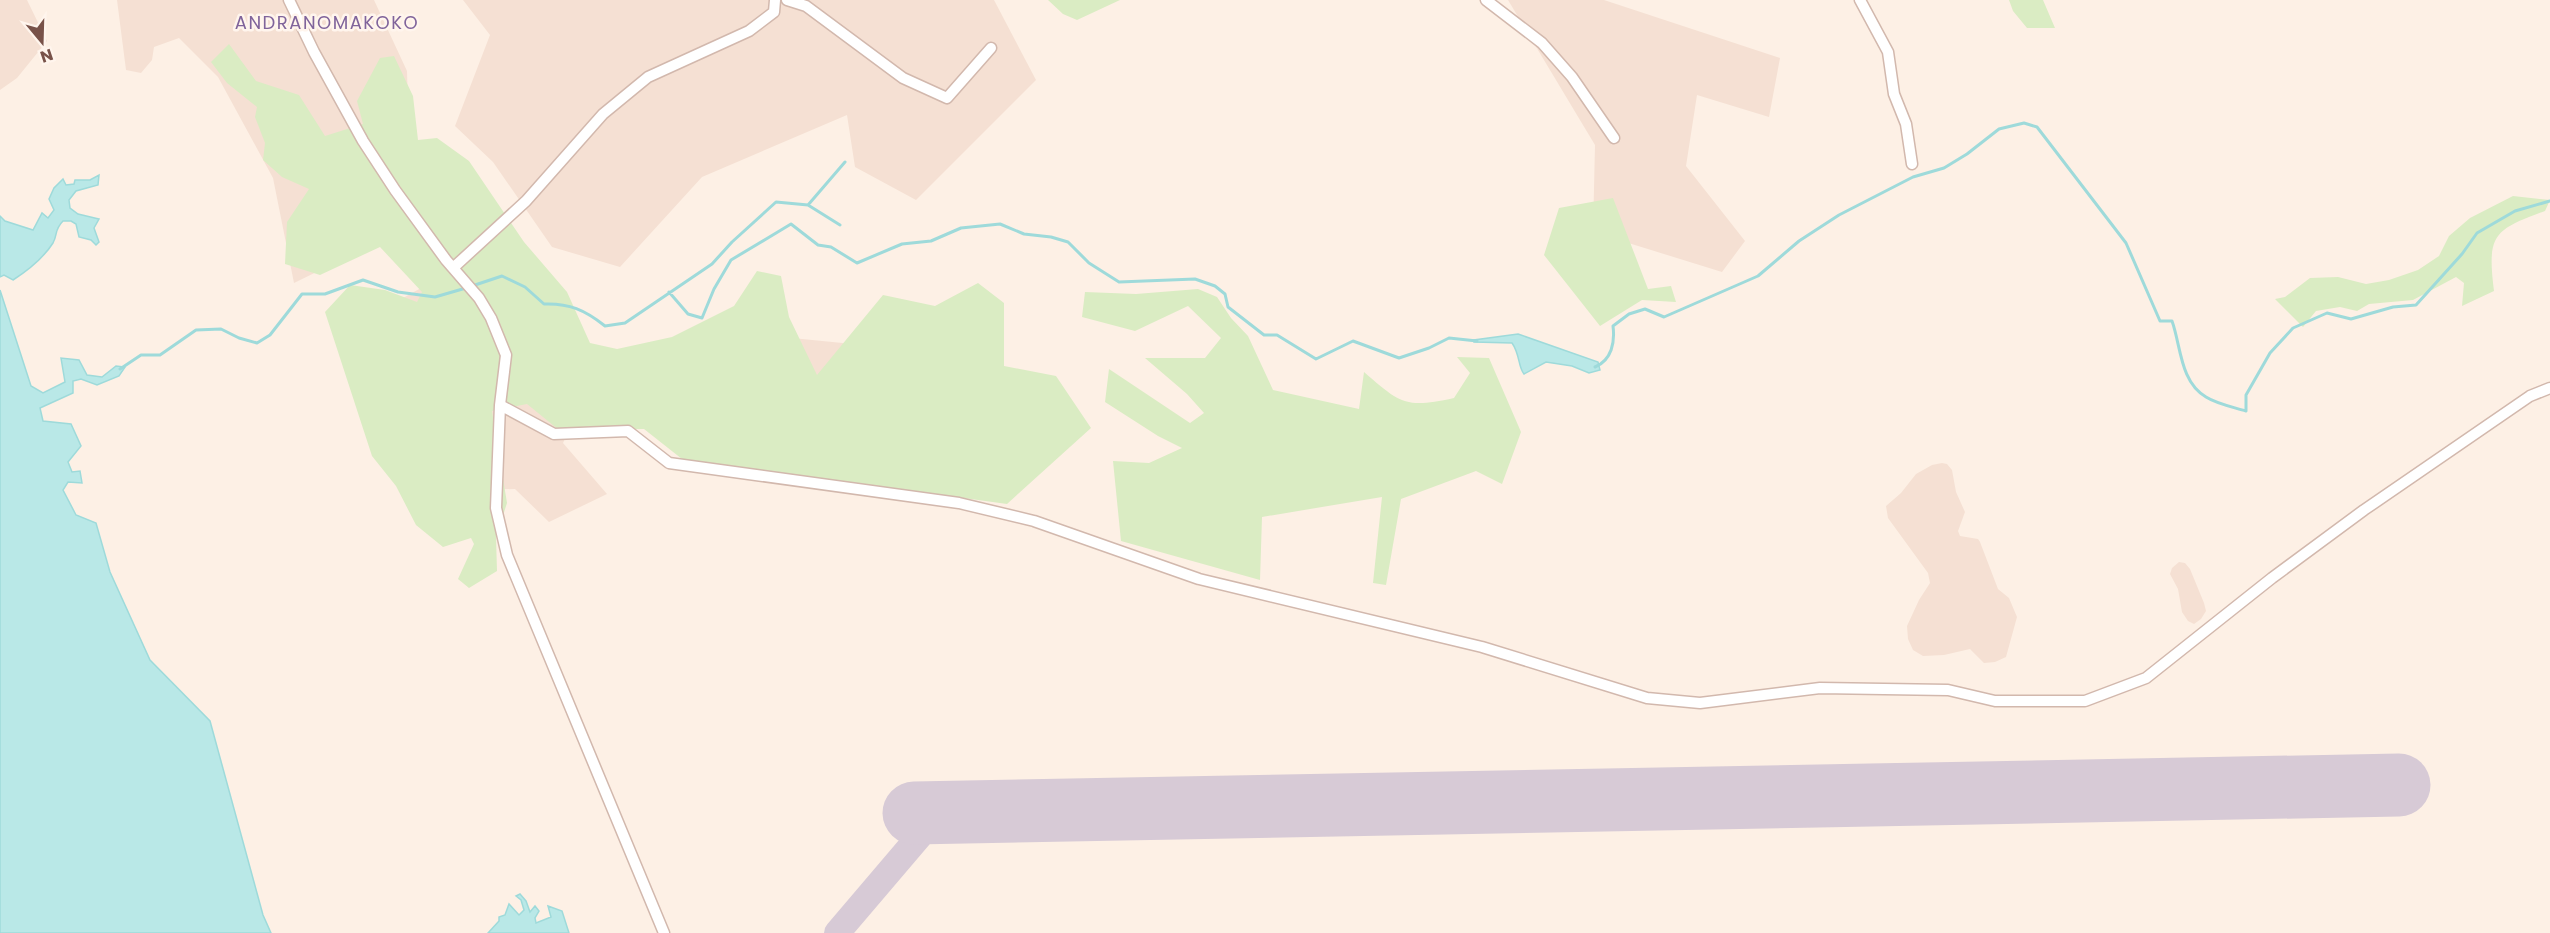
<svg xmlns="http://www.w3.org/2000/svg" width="2550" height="933" viewBox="0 0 2550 933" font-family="Poppins,sans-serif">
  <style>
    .residential { fill: #f5e0d3 }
    .green { fill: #daecc3 }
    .water { fill: #b9e8e7; stroke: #9edada; stroke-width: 1.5 }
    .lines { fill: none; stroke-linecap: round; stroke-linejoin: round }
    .stream { stroke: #9edada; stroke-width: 3 }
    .taxiway { stroke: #d7cad6; stroke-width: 26 }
    .runway { stroke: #d7cad6; stroke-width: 63 }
    .minor-casing { stroke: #d2b8ad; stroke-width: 13 }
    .minor { stroke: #fff; stroke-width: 10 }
    .labels { text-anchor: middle; stroke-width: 5; stroke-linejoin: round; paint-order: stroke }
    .neighbourhood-label { font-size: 18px; letter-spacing: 1.5px; fill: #80649b; stroke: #fff5ed }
  </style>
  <rect width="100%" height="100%" fill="#fdf0e5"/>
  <path class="residential" d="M0 0H27L47 41 17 78 0 90Z
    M117 0H374L407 71 409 143 599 369 782 337 913 350 960 452 583 400 563 443 607 494 549 522 515 489 409 491 360 322 421 288 380 241 294 283 273 178 218 77 179 38 154 47 152 60 141 73 126 70Z
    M463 0H994L1036 80 916 200 855 167 847 115 702 177 620 267 552 247 493 162 455 126 490 35Z
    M1508 0H1604L1780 58 1769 117 1697 95 1686 166 1745 241 1722 272 1593 232 1595 145Z
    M1942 463 1947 464 1952 470 1956 492 1965 512 1958 531 1960 536 1978 539 1980 542 1998 589 2009 598 2017 617 2006 657 1995 662 1984 663 1970 649 1944 655 1923 656 1913 650 1908 639 1907 626 1919 600 1930 583 1928 573 1888 518 1886 506 1901 493 1916 474 1932 465Z
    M2179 562 2185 563 2190 569 2204 603 2206 611 2201 619 2194 624 2188 621 2182 612 2178 589 2170 574 2172 568Z"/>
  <path class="green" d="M1048 0H1120L1077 20 1063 14Z
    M2009 0H2043L2055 28H2027L2013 11Z
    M229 44 256 81 299 95 325 136 363 124 357 101 380 58 394 56 413 96 418 140 437 138 469 161 524 242 567 292 590 343 617 349 672 337 734 306 757 271 781 276 789 317 817 375 883 295 935 306 978 283 1004 303V366L1056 376 1091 428 1007 504 682 459 644 429 559 430 527 404 492 411 507 503 496 537 497 571 469 588 458 579 474 544 471 538 443 547 416 525 396 486 372 456 325 312 350 285 385 290 417 302 422 292 380 247 320 275 285 264 287 222 309 189 282 177 263 160 265 143 255 117 257 107 227 83 211 62Z
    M2513 196 2550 200 2545 211C2493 230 2487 235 2494 291L2462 306 2464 283 2456 277 2413 300 2369 304 2357 311 2340 307 2316 311 2303 327 2275 299 2285 297 2310 278 2338 277 2366 284 2389 280 2418 270 2439 256 2449 236 2470 218Z
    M1613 198 1648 289 1671 286 1676 302 1642 300 1600 326 1544 255 1559 208Z
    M1198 289 1217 297 1231 318 1248 336 1273 390 1359 409 1364 372C1400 403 1405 409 1454 398L1470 373 1457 357 1489 358 1521 432 1502 484 1476 471 1401 499 1386 585 1373 583 1382 497 1262 517 1260 580 1121 541 1113 461 1149 463 1182 448 1158 436 1105 402 1109 369 1190 423 1204 413 1187 394 1145 358H1205L1221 338 1188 306 1135 331 1082 317 1085 292 1136 294Z"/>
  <path class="water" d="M99 175 98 185 76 191 69 200 70 208 78 214 99 219 94 228 99 242 96 245 91 240 79 237 76 224 71 221H63C54 230 58 234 53 243 44 257 27 271 13 280L4 275 0 277V216L5 221 33 230 42 213 48 218 54 210 49 199 54 188 63 179 66 185 74 184 75 180H90Z
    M0 290 31 386 43 393 65 382 61 358 79 360 87 375 102 377 116 366 125 367 119 376 97 385 81 379 73 381V393L40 408 43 421 71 424 81 446 68 462 72 472 80 471 82 483 68 482 63 490 76 515 96 523 110 572 150 660 210 721 263 915 271 933H0Z
    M1518 334 1598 362 1600 370 1589 373 1572 366 1546 362 1524 374C1518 367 1520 354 1512 343L1474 342V340Z
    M520 894 526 901 530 912 535 906 539 911 535 918 536 923 551 917 548 906 562 911 569 933H488L499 921V917L505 915 509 904 519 915 524 910 521 900 516 896Z"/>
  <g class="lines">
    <path class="stream" d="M808 205 845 162
      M472 286 502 276 525 287 544 304C569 303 585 310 605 326L625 323 712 264 732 242 776 202 808 205 840 225
      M669 292 688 314 702 318 714 289 731 260 791 224 818 245 831 247 857 263 902 244 931 241 961 228 1000 224 1024 234 1051 237 1068 242 1089 263 1119 282 1195 279 1215 286 1225 294 1228 307 1264 335H1277L1316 359 1353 341 1399 358 1429 348 1449 338 1477 341
      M1595 367C1612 360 1615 342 1613 326L1629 314 1645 309 1664 317 1758 276 1799 241 1839 215 1913 177 1944 168 1967 154 1999 129 2024 123 2037 127 2126 243 2160 321H2172C2181 346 2180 382 2206 397 2217 404 2233 407 2246 411V395L2270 353 2293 328 2327 313 2351 319 2393 307 2416 305 2462 254 2477 233 2515 211 2550 201
      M120 369 141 355H160L196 330 221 329 239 338 257 343 270 335 302 294H325L363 280 398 292 435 297 466 288"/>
    <path class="taxiway" d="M837 933 940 812"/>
    <path class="runway" d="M914 813 2399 785"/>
    <defs>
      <path id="minor" d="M289 0 314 52 363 141 395 190 446 260 479 298 491 318 506 355 500 405 496 508 507 555 664 933
        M787 0 806 6 903 78 947 98 991 48
        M1486 0 1542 43 1572 77 1614 138
        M1860 0 1888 52 1894 94 1906 124 1912 164
        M453 268 526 201 603 114 648 77 749 31 774 12 775 0
        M500 405 554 434 628 431 669 463 959 503 1034 521 1199 579 1482 647 1647 698 1700 703 1820 688 1948 690 1995 701H2085L2146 678 2272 578 2364 510 2530 396 2550 388"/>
    </defs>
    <use href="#minor" class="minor-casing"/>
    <use href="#minor" class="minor"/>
  </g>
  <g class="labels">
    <g class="neighbourhood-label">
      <text x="327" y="29">ANDRANOMAKOKO</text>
    </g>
  </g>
  <g transform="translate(42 42) rotate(161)" stroke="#fff5ed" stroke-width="4.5" paint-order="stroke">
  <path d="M0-4.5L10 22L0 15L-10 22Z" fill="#785249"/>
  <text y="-9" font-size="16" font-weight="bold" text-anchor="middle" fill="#785249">N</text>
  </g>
</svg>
